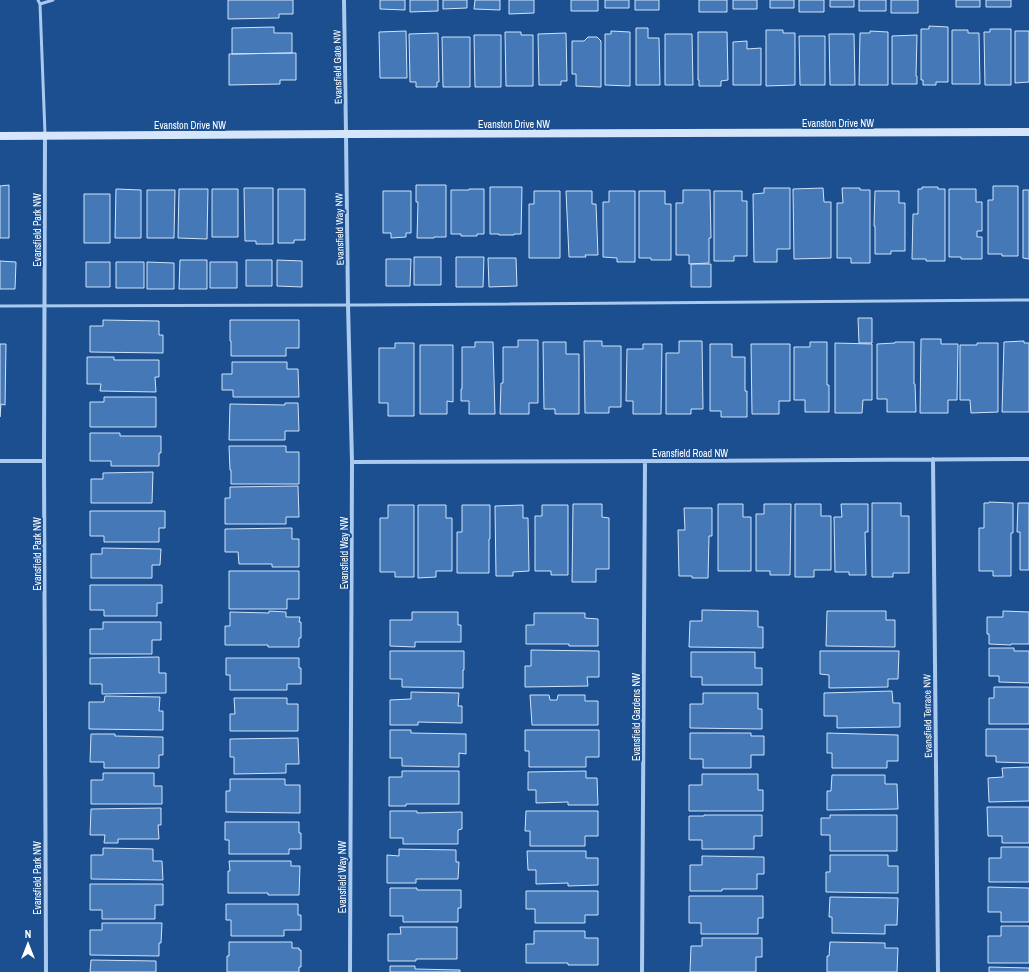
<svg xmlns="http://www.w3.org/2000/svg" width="1029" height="972" viewBox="0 0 1029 972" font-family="'Archivo Narrow',sans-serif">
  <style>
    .building { fill: #4478b7; stroke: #cfe3fa }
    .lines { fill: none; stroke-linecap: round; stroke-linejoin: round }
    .lane { stroke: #a9c9ee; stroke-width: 3 }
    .street { stroke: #a9c9ee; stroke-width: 4 }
    .secondary { stroke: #d6e6fa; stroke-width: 8 }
    .labels { text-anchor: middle; stroke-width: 4; stroke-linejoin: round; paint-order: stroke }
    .street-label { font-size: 10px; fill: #fff; stroke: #1b4f8f }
  </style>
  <rect width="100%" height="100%" fill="#1b4f8f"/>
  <path class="building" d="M228 0H293V14H279V18L228 19Z
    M380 0H405V10L380 9Z
    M410 0H438V11L410 12Z
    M443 0H467V8L443 9Z
    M475 0H500V10L474 9Z
    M509 0H534V13L509 14Z
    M571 0H598V11H571Z
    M605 0H629V8H605Z
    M635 0H659V10H635Z
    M699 0H727V12H699Z
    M733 0H757V9H733Z
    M770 0H794V8H770Z
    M799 0H824V12H799Z
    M830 0H854V7H830Z
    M859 0H886V11H859Z
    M891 0H918V13H891Z
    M956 0H980V7H956Z
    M986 0H1011V7H986Z
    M929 26 948 27V82H936V85H923V80H921V29H929Z
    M274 27V33H292V53L232 54V28Z
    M636 28H648V38H659L660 85H636Z
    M990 29H1011V85H985L984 32H990Z
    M766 30H783V33H795V85L766 86Z
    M952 30H968V33H979L980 84H952Z
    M406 31 407 78H380L379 32Z
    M611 31 630 32V86L605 85V34H611Z
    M870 31 888 32V85H859L860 33H870Z
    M1015 31H1029V82L1015 83Z
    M505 32H521V35H533V86H506Z
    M698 32H727L728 80 721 81V86H699V80H698Z
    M438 33 439 82H437V87H416V82H410L409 34Z
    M566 33 567 81H561V85H539L538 34Z
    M665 34H692L693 85H665Z
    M829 34H854L855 85H830Z
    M474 35H501V87H475Z
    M917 35 916 76H917V84H892V36Z
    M799 36H825V85H800Z
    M442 37H470V87H443Z
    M588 37H597L601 41V87L576 86V74H572V41H584Z
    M747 41V49L761 48V85H733V42Z
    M292 53H296V80H280V84L229 85V54Z
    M9 185V238H0V186Z
    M416 185H446V237H434V238H417L418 202H416Z
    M993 186H1018V256H1002V254H988V200H993Z
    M490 187H522L521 234H514V235H499V234H490Z
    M922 187H938V189H945V261H926V259H912L913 214H918V189H922Z
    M244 188H273V244H256V241H245Z
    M764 188H790V249H777V262H754L753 194 764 193Z
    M823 188 824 202H831V258L794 259 793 189Z
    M842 188H860V190H870V263H851V258H837V203H843Z
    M116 189 141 190V238H115Z
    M179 189H208L207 239 178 238Z
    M212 189H238V237H212Z
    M278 189H305V240H294V243H278Z
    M469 189H484V234H477V236H461V234H451V190H469Z
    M949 189H976V202H982V231H977V237H982V259H961V257H949Z
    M147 190H175L174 238H147Z
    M683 190H710L711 238H709V263L689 264V255H676V203H683Z
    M1023 190H1029V259L1023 258Z
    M383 191H411V233H406V237L391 238V233H383Z
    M534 191H560V258H529V204H534Z
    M566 191H592V204H596L598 255H585L586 257H569Z
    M609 191H635V262H617V258L603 257V202H609Z
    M639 191H665V204H671V260H651V258H639Z
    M714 191H742V201H747V256H734V261H714Z
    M875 191H899V203H905V251H891V254H875V226H874Z
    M84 194H110V243H84Z
    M414 257H441V285H414Z
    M456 257H484L483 287H456Z
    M488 258H516L517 286 489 287Z
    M386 259H411L410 286H386Z
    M180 260H207V289H179Z
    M246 260H272V286H246Z
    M277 260 302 261V287L277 286Z
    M0 261 16 262 15 289H0Z
    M86 262H110V287H86Z
    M116 262H144V288H116Z
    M147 262 174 263V289H147Z
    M210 262H237V288H210Z
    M691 264H711V287H691Z
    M858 318H872V343H859Z
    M103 320 159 321V335H163V353L90 352V326H103Z
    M230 320H299V348H286V356H231V341H230Z
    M921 339H941V344H958L957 400H948V413H920Z
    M518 340H538V403H529V414H500L501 383H503V347H518Z
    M584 341H602V346H621V407H609V413H585Z
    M679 341H702L703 409H691V414H666V353H679Z
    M1024 341V343H1029V412H1002L1004 342Z
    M475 342H493L495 414H469V401H461V389H462V347H475Z
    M543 342H566V354H579V414H555V409H544Z
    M810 342H827V385H829V412H805V400H794V347H810Z
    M895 342H914V384H915L916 412H887V399H877V344L895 343Z
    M395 343H414V416H388V403H379V348H395Z
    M835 343 872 344V400H863L862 413H835Z
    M977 343H998V412L971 413 970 400H960V345H977Z
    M0 344H6L5 405 1 404 0 417Z
    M643 344H662L661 414H633V401H626L627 349H643Z
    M710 344H732V357H745V391H747V417H721V411H710Z
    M751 344H790V401H779V414H752Z
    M420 345H453V402L447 401V414H420Z
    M87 357H114V360H159V377H155L156 392 100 391 101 384H87Z
    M232 362H287V369H298L299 397H233V390H222V374H232Z
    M104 397H156V427H90V402H104Z
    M285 403H298L299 431H285V440H229L230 404 285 405Z
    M90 433H120V436H161V453H159V466H111V461H90Z
    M229 446H286V452H299V484H231V470H230Z
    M153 472 152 503H91V479H103V473Z
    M298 486 299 517H286V524H225V498H230V487Z
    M989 502 1013 503V533H1011V576H993V571H979V528H984V503H989Z
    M872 503H901V516H909V573H893V577H872Z
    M1018 503H1029V570H1020V532H1017Z
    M573 504H602V517L609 518V569H596V582H572Z
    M718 504H743V517H751V571H718Z
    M764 504H791L790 575H770V571H756V514H764Z
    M795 504H821V516H831V570H814V577H795Z
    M841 504H868V532H865L866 575H849V572H835L834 517H842Z
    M388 505H414V577H395V572H380V518H388Z
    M418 505H446V518H452V571H436V577L418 578Z
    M462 505H490V539H489V573H457V532H462Z
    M523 505V518H528L529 571 513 572V576H496L495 506Z
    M542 505H568V575H551V571H535V516H542Z
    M684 508H712V536H709L708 578H692V576H679L678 530H685Z
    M90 511H165V528H159V542H104V536H90Z
    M292 528V539H299V567H272V564H239L238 552H225V529Z
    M102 548 161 549 160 565H152V578H91V554H102Z
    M229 571H299V599H287V609H229Z
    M90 585H162V603H157V616H104V610H90Z
    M702 610 758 611V627H763V648L689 647 690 621H702Z
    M269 611 286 612V617H300L299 622H301V638H299V647H268V645H225V626H230V612L269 613Z
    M827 611H886V620H895V647L826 646Z
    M1003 611 1029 612V644H1011V645L989 644V634H987V617H1003Z
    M412 612H458V625H461V642H415V647L390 646V620H412Z
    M534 613H585V618L598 619V646H569V644H526V625H534Z
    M103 622H161V640H152V654H90V629H103Z
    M989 648H1014V651H1029V683L999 682V676H989Z
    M531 650 599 651V677H587L588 686 525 687V666H531Z
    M390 651H464V670H463V688L402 687V679H390Z
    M820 651H899L898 679H888V687L829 688V675L820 674Z
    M691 652H755V668H762V685H702V677H691Z
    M159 657V673H166V693L102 694V684H90V658Z
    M226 658H299V668H301V684H287V690H230V675H226Z
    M994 687H1029V724H989V698H994Z
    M892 691 893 703H900V727L837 728V716H824V693Z
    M411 692 459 693 458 706H462V723L418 722V725H390V700L411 699Z
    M703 693H758V709H762V729L690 728V704H703Z
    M530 695H549L550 700H557L558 695H585V701H598V725H532Z
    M105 696 160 697 159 711H163V730L89 729V702H104Z
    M234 698H287V704H298V731H230V714H235Z
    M986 729H1029V763L996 762V756H986Z
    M390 730H411V733L466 734V754L459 753V767L402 766V758H390Z
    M525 730H599V757H586V767H529V751H525Z
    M690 733H751V736H764V755H751V768H703V759H690Z
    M827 733 898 735V761H887V768H832V753H827Z
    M91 734H115V736L163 737V755H159V768H104V762H90Z
    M298 738 299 764H286V773L234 774V757H230V739Z
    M1029 767V801L989 802 988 778 1003 777 1002 768Z
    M402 771H459V804H406V806H389V777H402Z
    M586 771V778H597L598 805H568V802L536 803V790H528V772Z
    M103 773H154V786H162V804H91V780H103Z
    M702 774H758V790H763V811H689V785H702Z
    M832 775H885V784H897L898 809 827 810V791H831Z
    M230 779H285V785H300V813L226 812V791H230Z
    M987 807H1029V843H1002V836H988Z
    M161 808V825H158L159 839H118V843H104L105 835H90L91 809Z
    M390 811H417V813L462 812V829L458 830V844H403V838H390Z
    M526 811H598V836H585V846H530V831H525Z
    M704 815H762V836H754V849H702V840H689V816H704Z
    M830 815H897V851H830V835H821V818H830Z
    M225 822H299V833H301V849H289V854H229V840H225Z
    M1001 847H1029V882H989V858H1001Z
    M103 848 153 849V861H162L163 880 91 879V855H103Z
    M399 849 456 850V862H459L458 879H416V883H387V855L399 856Z
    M527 851H586V858H598V885L568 886V883L536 884V870H528Z
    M830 855H888V866H898V893L826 892V872H830Z
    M702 856 764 857V874H757V889H722V891H690V865H702Z
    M229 861H291V866H300L299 895H268V893H228V871H230Z
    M90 884H163V905H155V919H102V910H90Z
    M988 887 1029 888V922H1001V912H988Z
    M390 888H417V890H461V908H458V922H403V916H390Z
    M526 891H598V915H585V923H535V909H526Z
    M689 896H763V918H758V934H701V923H689Z
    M830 897 898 898 897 925H885V934L832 933V917H829Z
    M226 904H298V915H301V930H284V936H231V920H226Z
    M102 923H162L161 943H159V956L90 955V930H102Z
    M1001 926H1029V963H988V936H1001Z
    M400 927H457V959H416V961H388V934H401Z
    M534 931H585V938H598V965H568V963H526V944H534Z
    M702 938H762V957H756V972H690L691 946H702Z
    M229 942H292V948H299V950H301V967H299V972H227V956H229Z
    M830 942 885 943V948H898L897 972H827V956H829Z
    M91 960 156 961V972H90Z
    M390 966H415V969L460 970V972H390Z
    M989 967 1029 968V972H989Z"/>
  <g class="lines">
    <path class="lane" d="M38 0 40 4 45 134
      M40 4 53 0
      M0 306 362 305 1029 300"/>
    <path class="street" d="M344 0 346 134 348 305 352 462 350 972
      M45 136 44 461 46 972
      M933 459 938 972
      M0 461H44
      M352 462 671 461 1029 459
      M642 972 645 461"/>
    <path class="secondary" d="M0 136 346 134 1029 132"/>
  </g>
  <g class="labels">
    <g class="street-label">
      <text transform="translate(337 67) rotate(-91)" y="4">Evansfield Gate NW</text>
      <text x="838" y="127">Evanston Drive NW</text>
      <text x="514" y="128">Evanston Drive NW</text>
      <text x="190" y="129">Evanston Drive NW</text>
      <text transform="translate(339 229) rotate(-91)" y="4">Evansfield Way NW</text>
      <text transform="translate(37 230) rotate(-90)" y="4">Evansfield Park NW</text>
      <text x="690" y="457">Evansfield Road NW</text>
      <text transform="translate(344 553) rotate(-90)" y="4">Evansfield Way NW</text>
      <text transform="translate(37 554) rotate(-90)" y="4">Evansfield Park NW</text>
      <text transform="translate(927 716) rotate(-91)" y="4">Evansfield Terrace NW</text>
      <text transform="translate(636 717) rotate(-90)" y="4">Evansfield Gardens NW</text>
      <text transform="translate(342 877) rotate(-90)" y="4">Evansfield Way NW</text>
      <text transform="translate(37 878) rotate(-90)" y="4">Evansfield Park NW</text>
    </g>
  </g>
  <g transform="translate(28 944)" stroke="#1b4f8f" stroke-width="3" paint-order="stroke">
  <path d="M0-3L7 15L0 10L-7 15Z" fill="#ffffff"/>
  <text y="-6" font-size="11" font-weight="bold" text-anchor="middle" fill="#ffffff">N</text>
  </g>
</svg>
